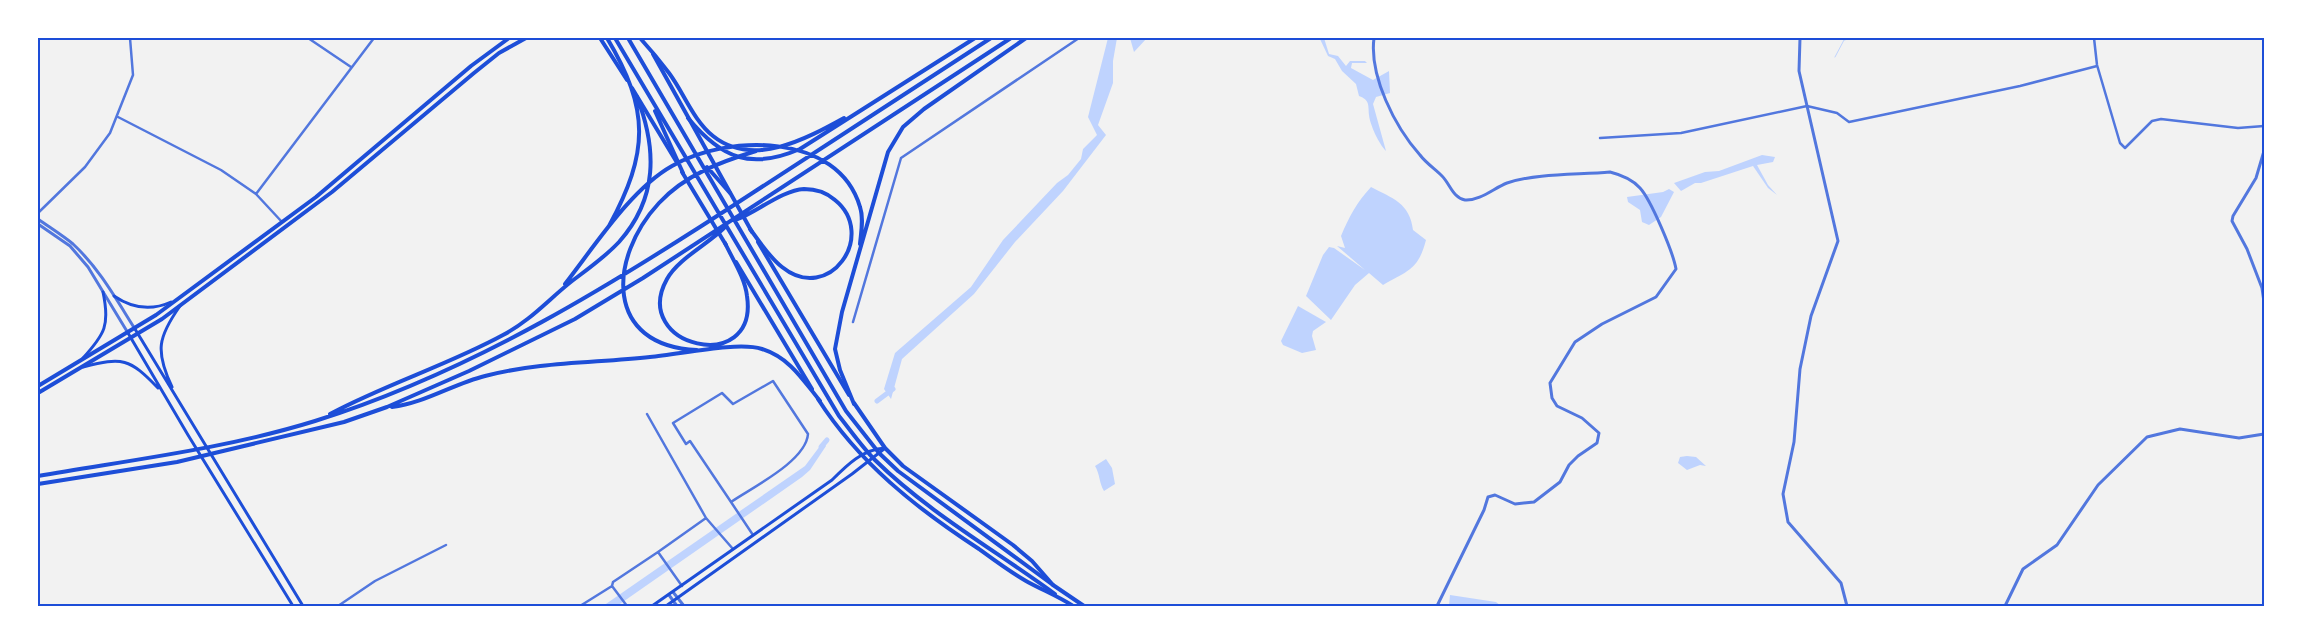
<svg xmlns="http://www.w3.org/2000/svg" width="2302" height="644" viewBox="0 0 2302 644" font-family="'Roboto Condensed',sans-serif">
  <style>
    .water { fill: #bfd3fe }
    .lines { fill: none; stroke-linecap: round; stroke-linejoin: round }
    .stream { stroke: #bfd3fe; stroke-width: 1 }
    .canal { stroke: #bfd3fe; stroke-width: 5 }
    .minor { stroke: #5277de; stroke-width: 2.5 }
    .tertiary { stroke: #5277de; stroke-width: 3 }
    .secondary { stroke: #1d4ed8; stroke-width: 3 }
    .primary { stroke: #1d4ed8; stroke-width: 4 }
    .trunk { stroke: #1d4ed8; stroke-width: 4 }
    .neatline { fill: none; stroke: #1d4ed8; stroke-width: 2 }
  </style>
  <rect width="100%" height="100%" fill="#f2f2f2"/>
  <path class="water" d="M1108 38H1117L1113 61V83L1098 125 1106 135 1063 191 1015 242 974 294 902 359 891 399 884 389 895 353 971 287 1003 240 1057 183 1068 175 1081 159 1083 149 1097 135 1088 117Z
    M1130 38H1147L1134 52Z
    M1324 38 1329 54 1338 56 1346 66 1350 61H1365L1367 63H1352L1351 68 1373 80 1389 71 1390 93 1376 97 1373 104 1386 151C1379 144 1370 125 1369 115 1368 105 1370 100 1359 96L1356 84 1342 71 1335 59 1328 56 1320 39Z
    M1762 155 1775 157 1773 162 1757 165 1768 185 1777 195 1768 188 1753 166 1701 183H1695L1681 191 1674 183 1705 172 1719 171Z
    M1371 187C1392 198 1410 203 1413 230L1426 240C1418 270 1409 270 1383 285L1369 273 1355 285 1331 320 1306 296 1323 255 1329 247 1334 248 1365 270 1337 246 1345 248 1341 236C1349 217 1357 202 1371 187Z
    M1669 189 1674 192 1661 217 1649 225 1642 222 1640 210 1628 202 1627 197 1663 192Z
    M1298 306 1326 322 1313 331 1312 336 1316 350 1302 353 1283 345 1281 341Z
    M823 442 826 446 810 470 802 477 617 606H603L805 466Z
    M1687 456 1696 457 1706 466 1700 465 1687 470 1678 463 1680 457Z
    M1106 459 1112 468 1115 484 1104 491C1099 483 1100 474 1095 466Z
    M1450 595 1496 602 1501 606H1449Z"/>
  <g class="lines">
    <path class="stream" d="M1835 57 1844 40 1853 38"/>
    <path class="canal" d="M877 401 893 389
      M821 447 827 440"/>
    <path class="minor" d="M308 38 351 67
      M2094 38 2097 65 2120 143 2125 148 2152 121 2161 119 2238 128 2264 126
      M118 117 221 170 256 194
      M1600 138 1681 133 1807 106 1837 113 1849 122 2020 86 2097 66
      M38 213 85 167 110 133 133 75 130 38
      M282 222 256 194 374 38
      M853 322 901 158 1079 38
      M773 381 808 434C806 461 753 487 731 502L690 441 686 444 673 423 722 393 733 404Z
      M647 414 706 518 733 549
      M731 502 753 535
      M612 586 613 582 658 552
      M682 586 658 552 706 518
      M338 606 375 581 446 545
      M580 606 612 586 627 606"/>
    <path class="tertiary" d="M1374 38C1369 76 1395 127 1420 155 1426 163 1435 169 1442 176 1450 184 1453 198 1465 200 1480 201 1494 188 1507 183 1537 173 1578 175 1610 172 1622 175 1632 179 1640 188 1651 200 1673 252 1676 269L1656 297 1602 324 1575 342 1550 383 1552 398 1557 406 1582 418 1599 433 1597 443 1578 456 1569 465 1560 482 1534 502 1515 504 1495 495 1488 497 1484 510 1437 606
      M1800 38 1799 71 1838 241 1811 316 1800 369 1794 442 1783 494 1788 522 1841 583 1847 606
      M2264 151 2256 178 2233 216 2232 221 2247 249 2262 288 2264 302
      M38 219C49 227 62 235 73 244 99 268 116 299 135 329
      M38 224 70 246 88 267 128 333
      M673 592 684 606
      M669 595 677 606
      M2005 606 2023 569 2057 545 2098 485 2147 437 2180 429 2239 438 2264 434"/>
    <path class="secondary" d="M114 296C133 309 151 311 171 302
      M135 329 303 606
      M128 333 188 435 293 606
      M83 358C105 334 110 325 103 292
      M83 367C123 357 129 358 158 388
      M172 387C155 351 158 337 180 306
      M652 606 832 480C847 465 863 449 885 448
      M666 606 852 474 884 449"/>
    <path class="primary" d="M600 38 627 80
      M653 54 752 232
      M632 88 676 161
      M682 172 726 245
      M758 242 849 395
      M736 262 812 389
      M818 399C859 463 916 508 979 549 994 560 1010 572 1026 581 1042 590 1058 596 1073 606
      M854 403 885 448 903 466 1013 545 1032 561 1053 585 1084 606"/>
    <path class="trunk" d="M607 38C650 110 649 152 609 226
      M615 38 839 416C851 431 862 447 875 460 929 513 995 550 1055 594
      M628 38 846 411 879 453 898 471 1053 585
      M640 38C650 49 660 61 669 73 684 93 693 120 713 136 753 168 806 139 844 118
      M655 111 683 173
      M688 118C722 159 751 170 800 149L975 38
      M707 167 730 193
      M738 219C758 211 783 190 804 189 816 189 826 192 835 200 878 235 829 305 782 267 769 257 760 242 750 229
      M724 228C708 244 678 259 667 279 629 347 759 377 747 296 745 278 733 260 725 243
      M565 284C594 247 631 189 672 166 727 134 838 132 860 207 864 219 861 232 860 244
      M697 350C604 346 608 258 659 203 685 175 720 162 756 151
      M38 386 156 315 316 197 471 66 509 38
      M38 393 162 319 332 192 474 73 499 53 526 38
      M854 404 840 370 835 349 842 312 888 152 903 127 924 109 1026 38
      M392 407C425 403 453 384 485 376 538 362 595 363 650 357 678 355 737 341 762 349 790 358 803 380 820 401
      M330 414C386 384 448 365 503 335 530 321 549 299 572 281 588 269 605 257 619 242 658 198 657 149 637 97
      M38 476C130 460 225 449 315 421 474 371 615 283 754 192 833 141 912 89 991 38
      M38 484 177 462 344 422 387 407 469 371 575 319 643 278 1011 38"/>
  </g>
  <rect width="2302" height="644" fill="none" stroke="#ffffff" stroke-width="78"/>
  <rect x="39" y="39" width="2224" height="566" class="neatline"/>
</svg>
